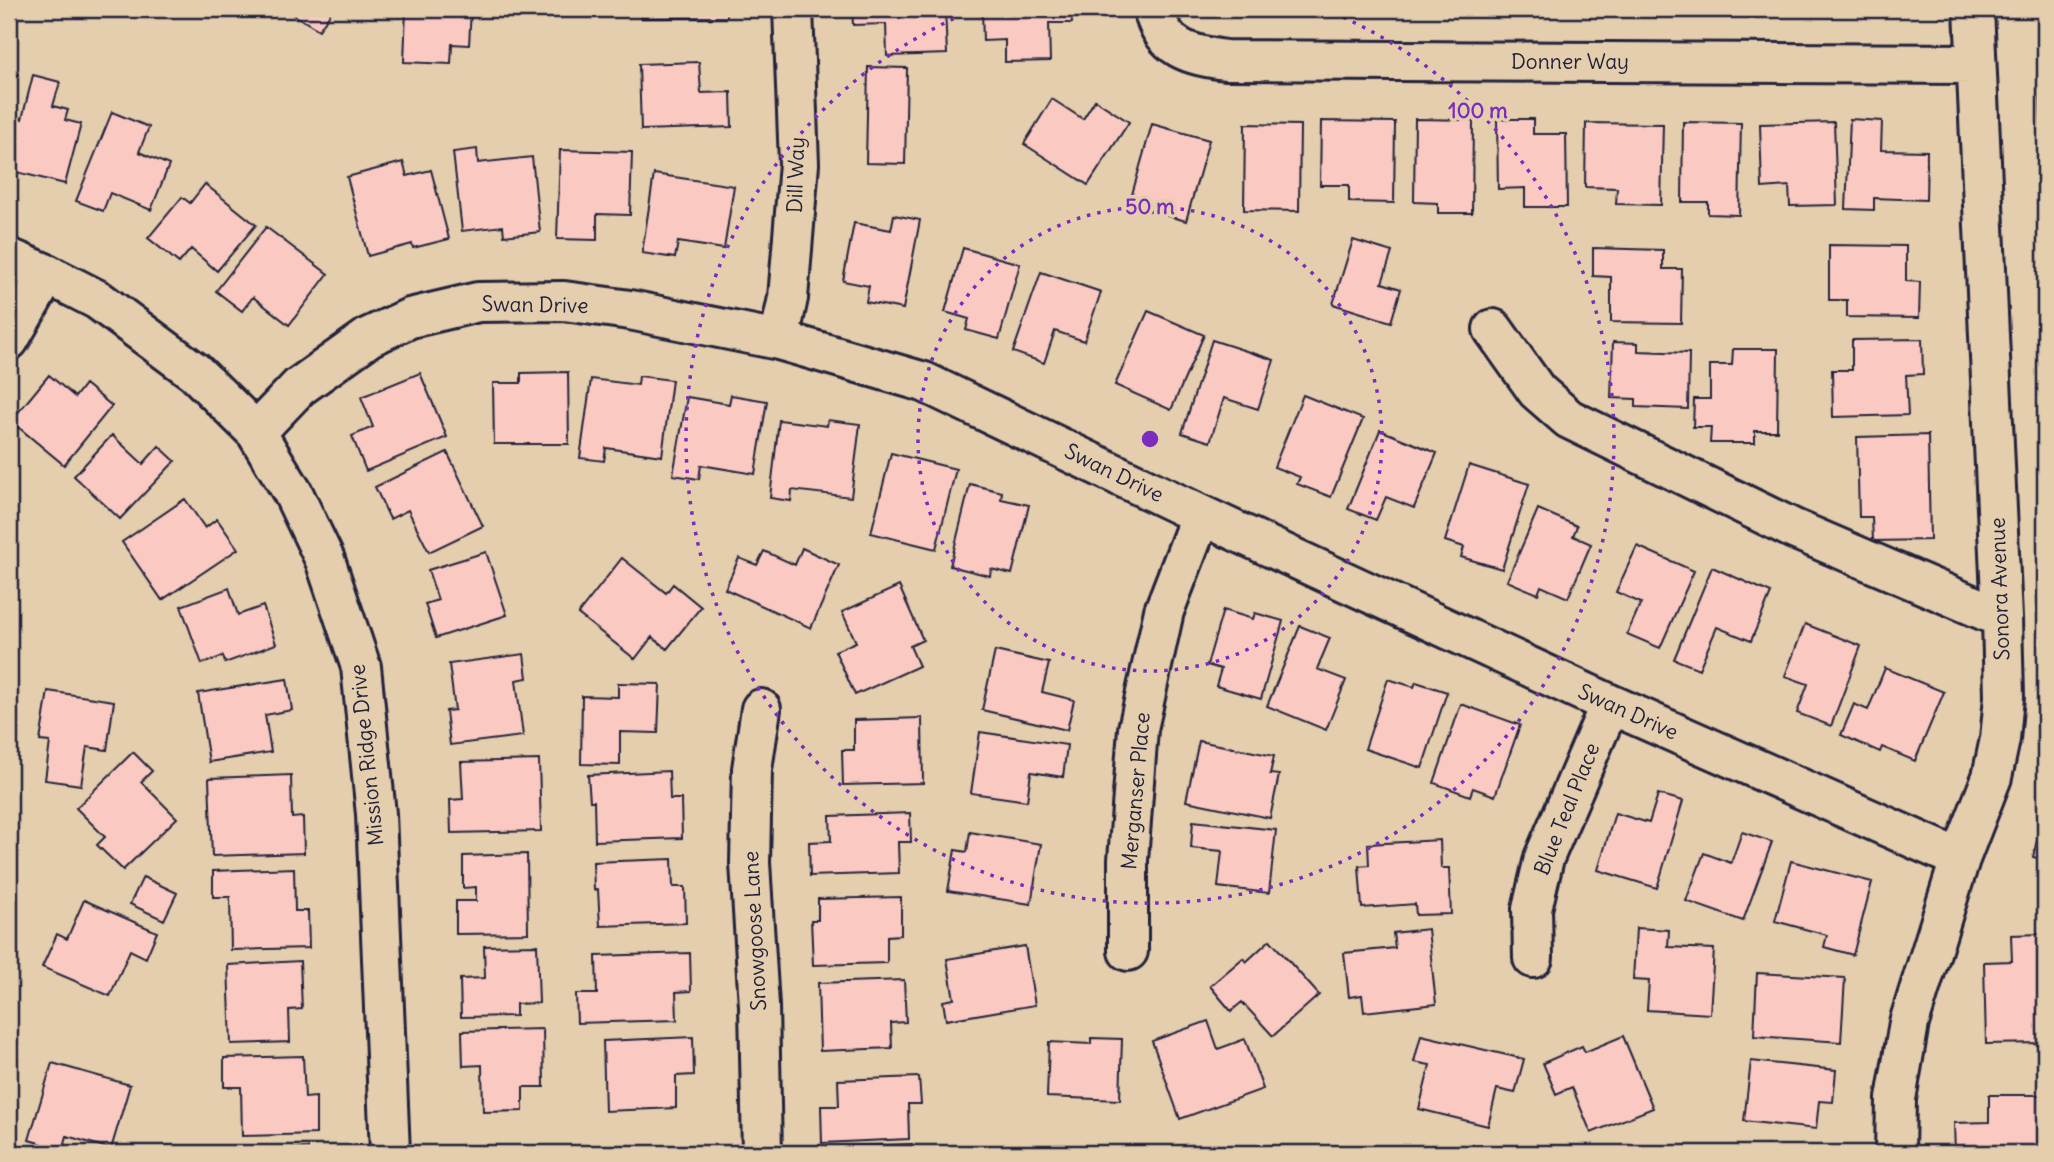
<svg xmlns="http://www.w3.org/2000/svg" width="2054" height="1162" viewBox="0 0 2054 1162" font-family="Delius,sans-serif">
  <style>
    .building { fill: #facac2; stroke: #22223b; stroke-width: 2 }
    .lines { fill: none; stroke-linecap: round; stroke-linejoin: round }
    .minor-casing { stroke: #22223b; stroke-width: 44 }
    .minor { stroke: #e4ceae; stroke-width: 38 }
    .ring { fill: none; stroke: #7b2cbf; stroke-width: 3.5; stroke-dasharray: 3.5 7 }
    .labels { text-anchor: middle; stroke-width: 7; stroke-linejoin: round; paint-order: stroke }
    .street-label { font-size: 21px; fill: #22223b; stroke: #e4ceae }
    .centre { fill: #7b2cbf; stroke: #e4ceae; stroke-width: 3.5 }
    .ring-label { font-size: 21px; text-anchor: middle; font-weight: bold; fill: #7b2cbf; stroke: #e4ceae; stroke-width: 7; stroke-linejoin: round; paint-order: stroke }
  </style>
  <rect width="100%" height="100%" fill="#e4ceae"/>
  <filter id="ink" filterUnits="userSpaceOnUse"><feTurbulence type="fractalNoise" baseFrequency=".0143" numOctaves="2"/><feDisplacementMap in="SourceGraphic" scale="14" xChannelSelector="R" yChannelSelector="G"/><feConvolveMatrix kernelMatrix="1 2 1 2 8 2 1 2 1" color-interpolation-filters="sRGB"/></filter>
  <g filter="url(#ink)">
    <path class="building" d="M284 9H333L319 30Z
      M406 9H471L469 45 452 44 451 64 404 62Z
      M641 9H727V17L641 18Z
      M852 9H945L947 54 887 56 886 24 853 25Z
      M982 9H1071L1072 23H1049L1050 61 1005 62V40L983 41Z
      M699 62 701 93 731 92 732 127 641 130 639 64Z
      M868 67 907 68 905 164 866 163Z
      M2045 74V151H2042L2039 75Z
      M33 75 60 82 53 106 68 110 65 120 81 124 65 184 9 170V116L22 119Z
      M1052 99 1083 119 1095 100 1129 122 1088 185 1024 144Z
      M112 112 149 127 139 152 169 165 151 210 110 193 103 211 76 201Z
      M1415 119 1473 120 1472 213H1438V203L1414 202Z
      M1497 119H1533V134H1566L1567 207H1525V188L1498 189Z
      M1850 119 1882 121 1881 150 1927 151 1926 200 1874 198V210L1846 209Z
      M1321 121 1395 122 1394 203 1349 202V185H1320Z
      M1683 122 1741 123 1739 215 1708 214V202H1682Z
      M1834 122 1837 205 1790 206 1789 186 1762 188 1760 124Z
      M1586 123 1663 124 1661 205 1616 204 1617 188 1585 187Z
      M1152 124 1209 140 1186 221 1129 205Z
      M1245 124 1300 125 1299 211 1244 210Z
      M477 149 478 163 532 157 540 232 504 236 503 226 462 231 453 152Z
      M560 150 632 152 630 215 597 214V240L557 239Z
      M403 162 407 176 431 170 449 239 413 248 412 244 368 256 347 177Z
      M654 174 734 186 724 249 678 242 675 258 642 253Z
      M205 184 256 225 217 271 191 249 179 263 148 238 182 197 190 203Z
      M894 215 920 220 903 309 866 302 869 286 843 281 854 223 891 230Z
      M266 227 328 274 289 325 253 297 242 311 216 291Z
      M1353 240 1392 252 1382 283 1401 289 1391 322 1333 304Z
      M1829 245 1906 246V281L1920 282 1919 318 1847 317V300H1829Z
      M963 248 1020 264 999 339 966 330 969 319 945 312Z
      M1593 248 1663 250V269H1682L1681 323 1611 322V277L1593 276Z
      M1041 272 1101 292 1084 341 1055 331 1044 363 1013 352Z
      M1148 311 1204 335 1171 410 1115 385Z
      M1922 339 1923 374 1906 375 1908 415 1833 417 1832 370H1852V340Z
      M1212 340 1274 360 1258 409 1224 398 1210 442 1182 433Z
      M1613 342 1638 343V351L1689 353 1688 409 1636 407V399L1611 398Z
      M1733 349H1778L1777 431H1755V443H1710L1711 427H1693L1694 399H1710V365H1732Z
      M568 372 569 444H494L493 383H521V373Z
      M420 373 447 437 366 471 352 436 373 427 361 397Z
      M49 375 75 397 85 384 112 406 64 465 11 421Z
      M639 376 672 380 662 456 606 448 604 461 580 458 591 379 638 385Z
      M731 395 767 401 755 474 701 465 699 479 673 475 687 397 729 404Z
      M1303 395 1363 419 1331 497 1297 484 1300 477 1274 467Z
      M779 420 827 426 828 420 860 424 851 497 792 490 791 501 770 498Z
      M1380 430 1437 453 1414 508 1386 497 1376 520 1348 509Z
      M112 435 143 464 159 446 175 461 120 519 74 476Z
      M1928 435 1930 540 1873 541 1872 517H1859L1857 437Z
      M447 452 483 526 429 552 408 510 390 519 375 487Z
      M891 453 956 469 936 549 871 533Z
      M1469 465 1529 484 1502 569 1461 557 1464 547 1445 541Z
      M970 484 1002 492 1001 499 1029 505 1012 574 991 569 990 576 950 566Z
      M185 499 205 528 217 519 238 549 162 600 122 542Z
      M1538 509 1577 526 1573 536 1591 544 1568 598 1541 586 1538 594 1507 581Z
      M1637 546 1694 571 1660 648 1627 634 1641 603 1616 592Z
      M802 548 839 565 811 628 725 589 739 558 757 565 764 551 795 565Z
      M486 552 507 615 436 638 425 604 438 600 428 570Z
      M622 558 666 593 673 584 701 607 667 649 652 637 635 659 578 614Z
      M1712 567 1771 593 1751 641 1717 627 1699 669 1674 659Z
      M899 586 923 640 910 646 919 666 855 695 835 651 856 642 842 612Z
      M229 588 238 615 263 606 276 644 225 663 223 656 202 664 181 606Z
      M1223 610 1253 619 1255 613 1283 621 1261 699 1216 686 1221 669 1207 665Z
      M1805 624 1861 646 1831 726 1797 713 1808 684 1785 676Z
      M1300 626 1330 638 1317 669 1346 680 1326 730 1267 706Z
      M995 651 1049 663 1042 692 1074 700 1067 730 982 710Z
      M524 654 527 678 516 680 523 736 450 745 446 711 455 710 449 664Z
      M1885 668 1944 692 1915 761 1882 747 1880 752 1841 735 1854 704 1868 710Z
      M287 679 292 710 265 715 271 752 209 762 198 693Z
      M1388 679 1414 687 1416 682 1447 692 1422 768 1365 749Z
      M618 683 660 684 658 733 620 732V765L581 764 582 696 618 697Z
      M48 691 114 701 107 750 87 747 81 785 45 780 50 742 40 741Z
      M1461 704 1520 725 1495 796 1473 788 1470 796 1434 783Z
      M922 718 923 783 843 785 842 750H854V720Z
      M980 732 1067 745 1063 777 1031 772 1027 801 971 793Z
      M1199 741 1274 756 1270 774 1279 775 1270 818 1186 801Z
      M133 752 152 771 141 782 177 818 123 870 97 845 105 837 76 808Z
      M539 760 541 831 451 833 450 800 463 799 461 762Z
      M669 771 670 799H681L682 838 595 841 594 801H590L588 775Z
      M291 775 292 818 303 817 304 853 212 856 209 778Z
      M1658 794 1683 801 1657 888 1598 870 1615 813 1649 823Z
      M2045 807V860L2033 857Z
      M910 813 911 842H898L899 873 810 876 809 842 831 841 830 816Z
      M1193 821 1276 830 1269 893 1218 887 1222 851 1191 848Z
      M970 832 1041 844 1031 904 948 891 955 850 967 852Z
      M1742 832 1772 842 1743 921 1686 901 1704 853 1731 863Z
      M1440 840 1441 868H1449L1451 914 1416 915 1415 904 1362 908 1359 866 1369 865 1368 844Z
      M527 854 528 933 456 934V901H476V887L463 888V856Z
      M672 859 673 887H685L686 923 600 926 598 889 594 890 593 862Z
      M1791 861 1872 882 1853 955 1824 947 1827 935 1775 921Z
      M294 868 295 911H308L309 948 231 950 230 897H213V871Z
      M143 877 177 893 164 920 130 904Z
      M901 897V935L887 936V963L813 965 811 920H818V899Z
      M84 900 157 932 146 958 130 950 110 996 42 967 57 934 67 939Z
      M1636 928 1669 930 1668 947 1714 949 1710 1014 1647 1010 1649 981 1633 980Z
      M1428 929 1436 1004 1364 1012 1362 995 1349 997 1344 953 1395 948 1393 933Z
      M2045 934V1043L1986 1044 1984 962 2012 961 2011 935Z
      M1270 940 1319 995 1273 1036 1242 1002 1231 1011 1210 986 1243 958 1246 962Z
      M537 945 539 1003 516 1004V1016L461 1017 460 979 485 978 484 946Z
      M1025 946 1035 1005 946 1020 943 1001 954 999 947 959Z
      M690 953 691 991 676 992 677 1020 577 1023 576 994H597L596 956Z
      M300 961 302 1009 289 1010 290 1042 231 1044 228 965Z
      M1757 973 1845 978 1841 1042 1754 1036Z
      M904 980 906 1022 891 1023 892 1048 820 1051 818 983Z
      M1208 1021 1218 1049 1245 1039 1263 1089 1180 1119 1152 1041Z
      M543 1029 544 1087H523V1111L483 1112 482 1065 463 1066 462 1031Z
      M1421 1035 1524 1059 1515 1093 1497 1089 1488 1126 1419 1109 1430 1065 1414 1062Z
      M1623 1036 1653 1108 1591 1133 1572 1087 1556 1094 1543 1063 1582 1046 1585 1052Z
      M693 1037 694 1075 676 1076V1108L605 1111 603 1041Z
      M1091 1038 1122 1039 1120 1100 1047 1097 1049 1042 1091 1044Z
      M303 1056 305 1098 316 1097V1134L242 1136 241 1087H224V1058Z
      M1751 1061 1836 1070 1833 1102 1819 1101 1816 1129 1744 1121Z
      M52 1063 130 1085 111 1149 67 1136 63 1150 29 1140Z
      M919 1077 921 1104H908L909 1139 822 1143 821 1106H839L838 1080Z
      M1989 1095H2040L2041 1153H1955L1954 1123 1989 1122Z
      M912 1144V1153H836V1147Z
      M308 1148V1153H228V1152Z
      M1263 1149V1153H1184V1151Z"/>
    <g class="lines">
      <defs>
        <path id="minor" d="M1153 9C1163 49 1189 55 1226 60L1976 64
          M9 258 47 274 98 300 195 372 256 432 293 493 325 560 361 667 376 814 390 1153
          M1493 329 1537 391 1569 419 1794 529 2002 618
          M9 340 47 274
          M779 340 788 298 799 164 793 9
          M256 432 299 387 369 337 410 318 478 302 564 301 630 310 779 340 924 382 1201 515 1610 704 1960 859
          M761 709 752 769 750 863 759 1006 762 1153
          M1128 951V860L1138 729 1164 611 1201 515
          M1533 958 1532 909 1544 858 1610 704
          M1895 1153 1896 1099 1909 1023 1960 859 1992 777 2000 739 2004 697 2002 618 1974 9"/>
      </defs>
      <use href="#minor" class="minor-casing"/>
      <use href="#minor" class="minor"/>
    </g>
  </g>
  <g class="ring">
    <circle cx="1150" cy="439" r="232"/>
    <path d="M1324 9A464 464 0 1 1 976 9"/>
  </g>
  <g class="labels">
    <g class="street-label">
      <text x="1570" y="69">Donner Way</text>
      <text transform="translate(796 175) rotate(-88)" y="7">Dill Way</text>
      <text transform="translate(535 305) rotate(1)" y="7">Swan Drive</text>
      <text transform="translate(1114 473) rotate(26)" y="7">Swan Drive</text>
      <text transform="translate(2000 589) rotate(-92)" y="7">Sonora Avenue</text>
      <text transform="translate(1628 712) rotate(24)" y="7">Swan Drive</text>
      <text transform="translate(367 755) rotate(-96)" y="7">Mission Ridge Drive</text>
      <text transform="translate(1136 791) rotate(-85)" y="7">Merganser Place</text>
      <text transform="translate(1567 809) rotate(-68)" y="7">Blue Teal Place</text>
      <text transform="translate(755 931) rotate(-93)" y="7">Snowgoose Lane</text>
    </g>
  </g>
  <circle cx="1150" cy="439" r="10" class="centre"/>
  <g class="ring-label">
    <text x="1478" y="118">100 m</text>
    <text x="1150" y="214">50 m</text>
  </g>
  <rect width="2054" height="1162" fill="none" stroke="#e4ceae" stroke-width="35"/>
  <rect x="18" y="18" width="2019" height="1127" fill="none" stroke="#22223b" stroke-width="2.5" filter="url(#ink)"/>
</svg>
